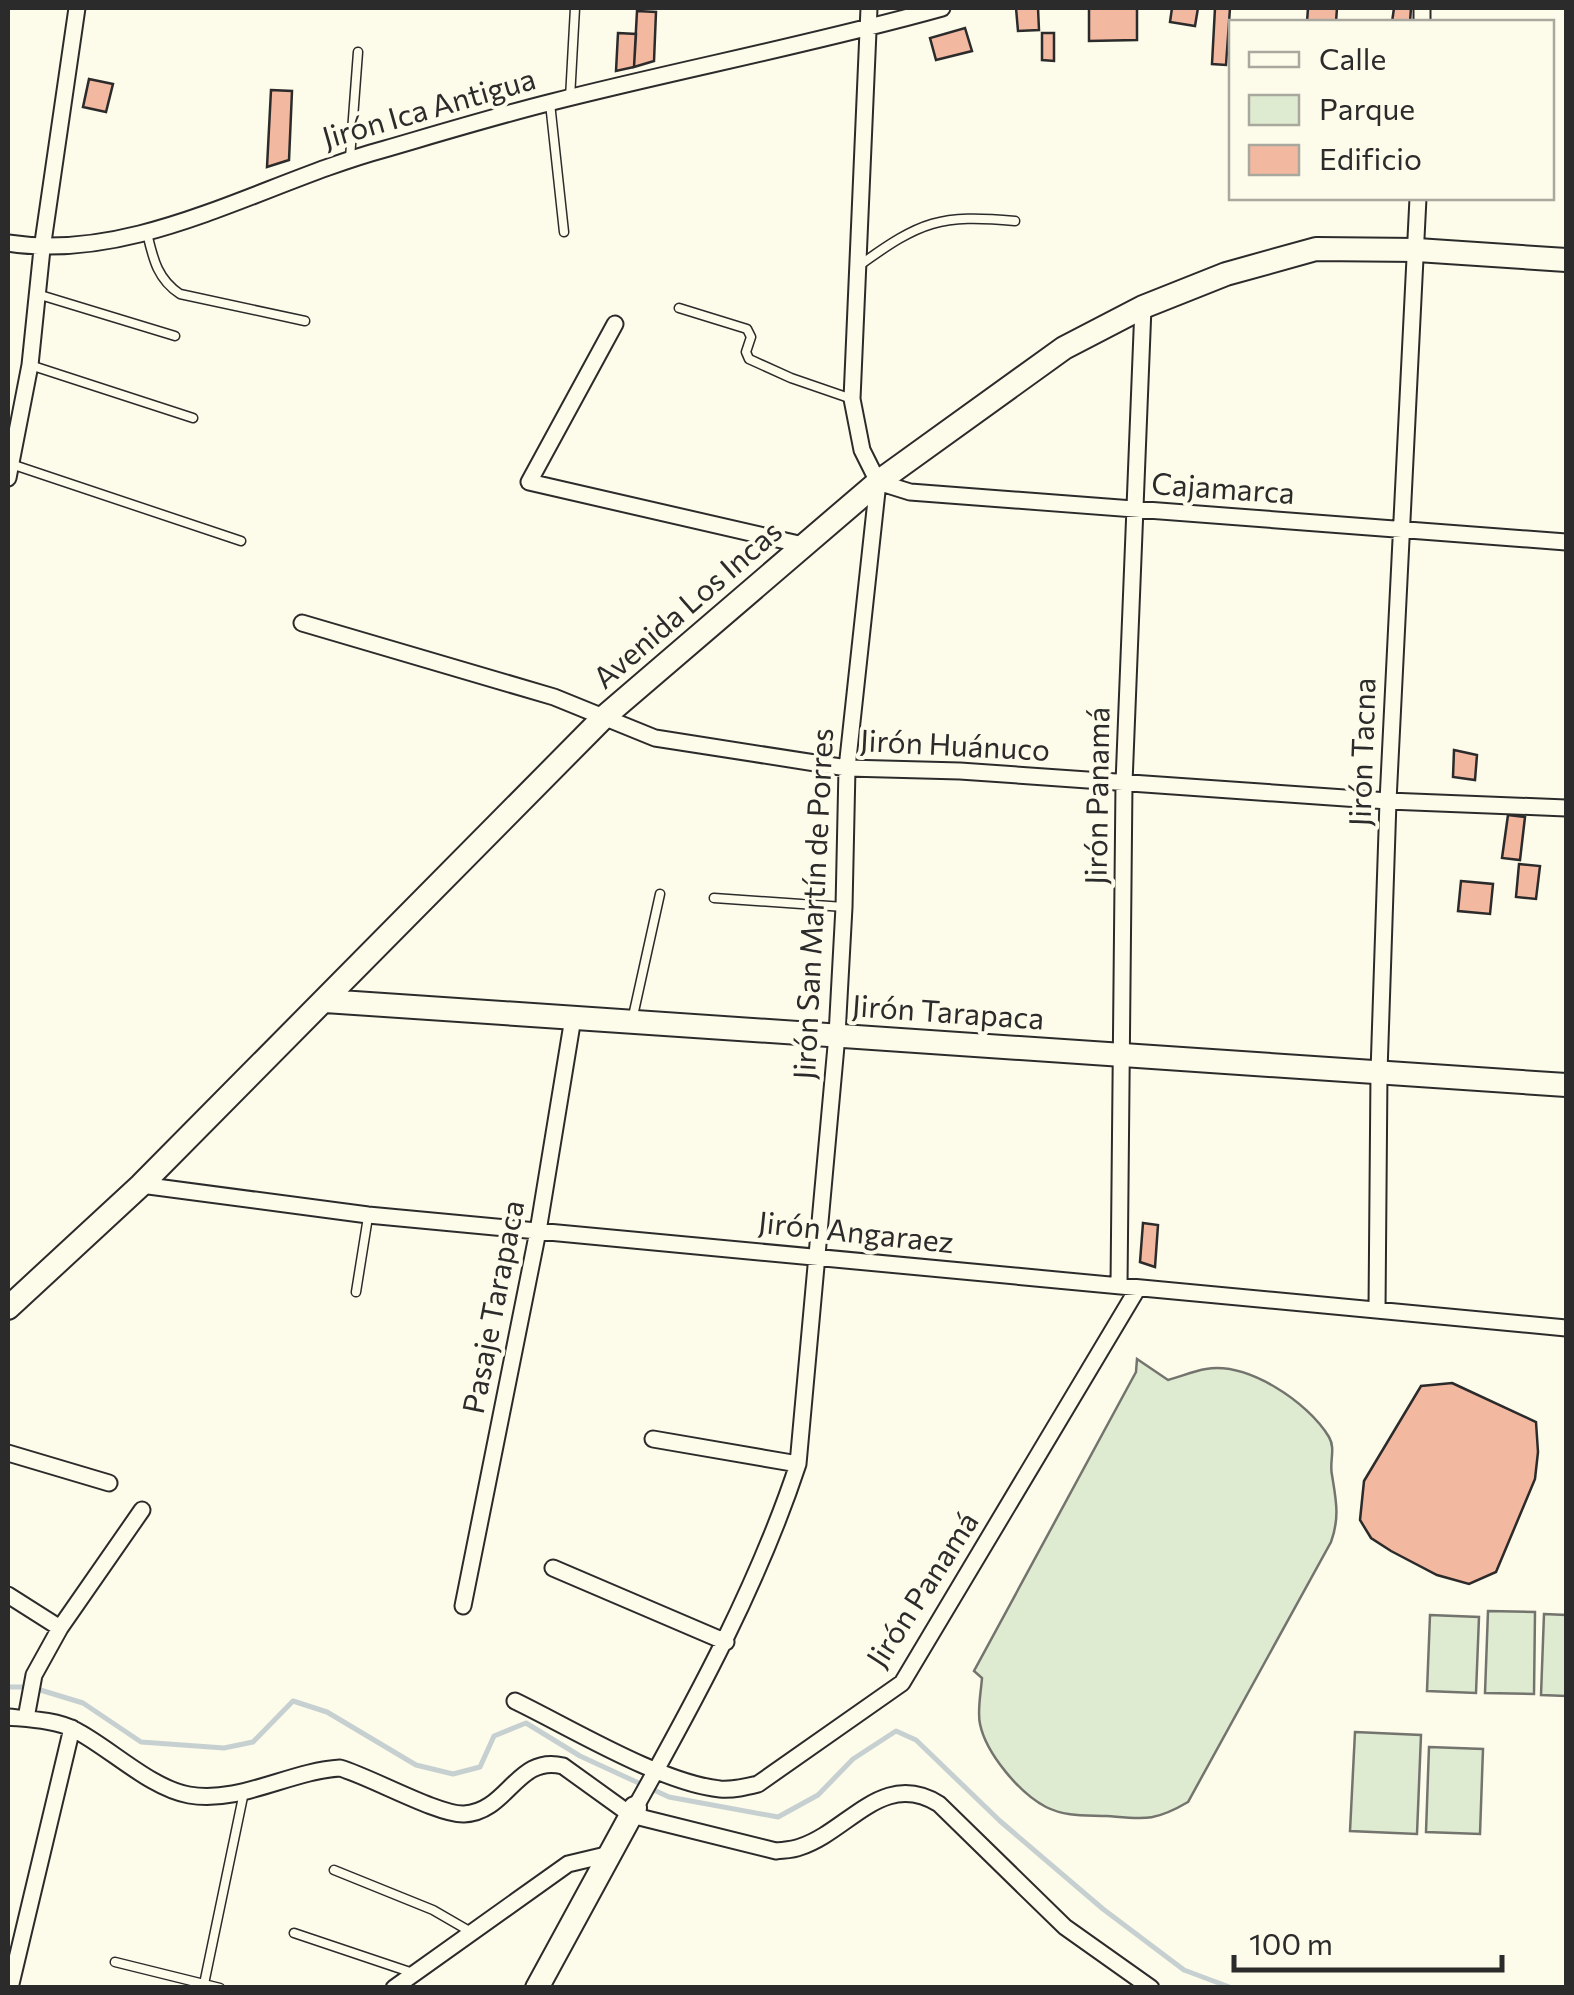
<svg xmlns="http://www.w3.org/2000/svg" width="1574" height="1995" viewBox="0 0 1574 1995" font-family="Commissioner,sans-serif">
  <style>
    .green { fill: #deebd1; stroke: #74746e; stroke-width: 2.5 }
    .lines { fill: none; stroke-linecap: round; stroke-linejoin: round }
    .stream { stroke: #c7d0d0; stroke-width: 5 }
    .building { fill: #f2b8a0; stroke: #2b2b2b; stroke-width: 2.5 }
    .lane-casing { stroke: #2b2b2b; stroke-width: 11 }
    .street-casing { stroke: #2b2b2b; stroke-width: 19 }
    .secondary-casing { stroke: #2b2b2b; stroke-width: 26 }
    .lane { stroke: #fdfbea; stroke-width: 8 }
    .street { stroke: #fdfbea; stroke-width: 15 }
    .secondary { stroke: #fdfbea; stroke-width: 22 }
    .labels { text-anchor: middle; stroke-width: 8; stroke-linejoin: round; paint-order: stroke }
    .street-label { font-size: 30px; fill: #2b2b2b; stroke: #fdfbea }
  </style>
  <rect width="100%" height="100%" fill="#fdfbea"/>
  <path class="green" d="M1137 1359 1168 1380C1180 1377 1193 1371 1206 1369 1248 1362 1308 1402 1329 1437 1336 1449 1329 1462 1332 1475 1336 1500 1340 1517 1331 1542L1188 1802C1154 1822 1144 1819 1107 1816 1086 1815 1066 1817 1046 1807 1019 1793 986 1753 980 1724 977 1711 981 1692 982 1678L974 1671 1136 1372Z
    M1488 1611 1535 1612 1534 1694 1485 1693Z
    M1544 1614 1566 1615V1696L1541 1695Z
    M1430 1615 1479 1617 1476 1693 1427 1691Z
    M1355 1732 1421 1735 1417 1834 1350 1831Z
    M1429 1747 1483 1749 1480 1834 1426 1832Z"/>
  <g class="lines">
    <path class="stream" d="M8 1687H25
      M37 1689 83 1703 141 1742 224 1748 253 1742 293 1701 327 1712 416 1765 453 1774 480 1767 494 1736 526 1723 580 1756 669 1797 778 1817 818 1795 853 1759 896 1731 916 1740 1000 1821 1103 1909 1184 1970 1232 1988"/>
  </g>
  <path class="building" d="M1016 8H1038L1039 30 1018 31Z
    M1089 8H1137V40L1089 41Z
    M1172 8H1198L1195 26 1170 22Z
    M1215 8H1230L1226 65 1212 64Z
    M1308 8H1337L1336 22H1307Z
    M1394 8H1411L1410 22H1392Z
    M637 11 656 12 654 61 634 67Z
    M965 28 972 51 936 60 930 38Z
    M618 33 636 34 634 67 616 71Z
    M1042 33H1054V61L1042 60Z
    M89 79 113 84 106 112 83 107Z
    M271 90 292 91 289 160 267 167Z
    M1454 750 1477 755 1475 780 1453 777Z
    M1508 815 1525 817 1520 860 1502 858Z
    M1519 864 1540 866 1536 899 1516 897Z
    M1461 881 1493 884 1490 914 1458 911Z
    M1143 1223 1158 1225 1155 1267 1140 1262Z
    M1452 1383 1536 1422 1538 1452 1535 1479 1496 1572 1469 1584 1437 1575 1391 1551 1371 1538 1360 1520 1364 1481 1421 1386Z"/>
  <g class="lines">
    <defs>
      <path id="lane" d="M570 98 575 8
        M550 103 564 232
        M350 158 358 52
        M147 233C153 258 157 279 180 294L305 321
        M860 265C921 221 940 214 1015 221
        M37 294 175 336
        M679 308 747 329 751 337 746 352 749 359 791 378 852 399
        M30 365 193 418
        M11 464 241 541
        M714 898 844 907
        M633 1016 660 894
        M356 1292 368 1217
        M334 1870 433 1910 471 1932
        M294 1933 413 1973
        M115 1962 220 1988
        M204 1984 244 1792"/>
      <path id="street" d="M1422 22V8
        M8 243C137 263 263 182 385 149 440 133 496 116 552 102 682 69 813 44 942 8
        M615 324 529 482 803 545
        M8 478 30 365 42 249 77 8
        M878 482 910 492 1566 542
        M302 623 554 697 655 738 847 768 960 771 1388 801 1566 808
        M141 1185 368 1215 1566 1328
        M1119 1286 1124 783 1143 307
        M1377 1310 1379 1072 1388 801 1418 198
        M653 1439 798 1464
        M8 1453 109 1483
        M553 1568 726 1642
        M8 1595 60 1628
        M463 1606 538 1231 573 1018
        M515 1701C571 1728 661 1783 720 1789 734 1790 746 1787 758 1784L902 1683 1138 1288
        M8 1717C28 1719 57 1720 75 1730 110 1748 150 1788 189 1795 239 1804 290 1771 340 1768 371 1777 438 1815 464 1814 508 1812 517 1754 563 1766L631 1815 776 1851C784 1850 793 1850 800 1847 849 1831 883 1769 939 1804L1065 1927 1151 1988
        M26 1718 34 1675 60 1628 142 1510
        M635 1808C697 1697 758 1585 798 1464L837 1035 844 907 847 768 878 482 862 450 852 399 869 8
        M10 1988 72 1728
        M394 1988 568 1864 610 1854"/>
      <path id="secondary" d="M325 1001 1566 1085
        M8 1308 141 1185 604 717 878 482 1064 348 1143 307 1226 274 1316 249 1417 250 1566 260
        M537 1988 635 1808"/>
    </defs>
    <use href="#lane" class="lane-casing"/>
    <use href="#street" class="street-casing"/>
    <use href="#secondary" class="secondary-casing"/>
    <use href="#lane" class="lane"/>
    <use href="#street" class="street"/>
    <use href="#secondary" class="secondary"/>
  </g>
  <g class="labels">
    <g class="street-label">
      <text transform="translate(429 109) rotate(-16)" y="10">Jirón Ica Antigua</text>
      <text transform="translate(1223 489) rotate(4)" y="10">Cajamarca</text>
      <text transform="translate(688 605) rotate(-41)" y="10">Avenida Los Incas</text>
      <text transform="translate(955 746) rotate(3)" y="10">Jirón Huánuco</text>
      <text transform="translate(1363 752) rotate(-88)" y="10">Jirón Tacna</text>
      <text transform="translate(1098 796) rotate(-89)" y="10">Jirón Panamá</text>
      <text transform="translate(814 904) rotate(-87)" y="10">Jirón San Martín de Porres</text>
      <text transform="translate(948 1013) rotate(4)" y="10">Jirón Tarapaca</text>
      <text transform="translate(856 1233) rotate(6)" y="10">Jirón Angaraez</text>
      <text transform="translate(494 1307) rotate(-79)" y="10">Pasaje Tarapaca</text>
      <text transform="translate(923 1590) rotate(-57)" y="10">Jirón Panamá</text>
    </g>
  </g>
  <rect width="1574" height="1995" fill="none" stroke="#2b2b2b" stroke-width="20"/>
  <rect x="1229" y="20" width="325" height="180" fill="#fdfbea" stroke="#a9a89e" stroke-width="2.5"/>
  <rect x="1249" y="52" width="50" height="15" fill="#fdfbea" stroke="#a9a89e" stroke-width="2.5"/>
  <text x="1319" y="70" font-size="30" fill="#2b2b2b">Calle</text>
  <rect x="1249" y="95" width="50" height="30" fill="#deebd1" stroke="#a9a89e" stroke-width="2.5"/>
  <text x="1319" y="120" font-size="30" fill="#2b2b2b">Parque</text>
  <rect x="1249" y="145" width="50" height="30" fill="#f2b8a0" stroke="#a9a89e" stroke-width="2.5"/>
  <text x="1319" y="170" font-size="30" fill="#2b2b2b">Edificio</text>
  <path d="M1234 1955v15h268v-15" fill="none" stroke="#2b2b2b" stroke-width="5"/>
  <text x="1249" y="1955" font-size="30" fill="#2b2b2b" stroke="#fdfbea" stroke-width="8" paint-order="stroke">100 m</text>
</svg>
